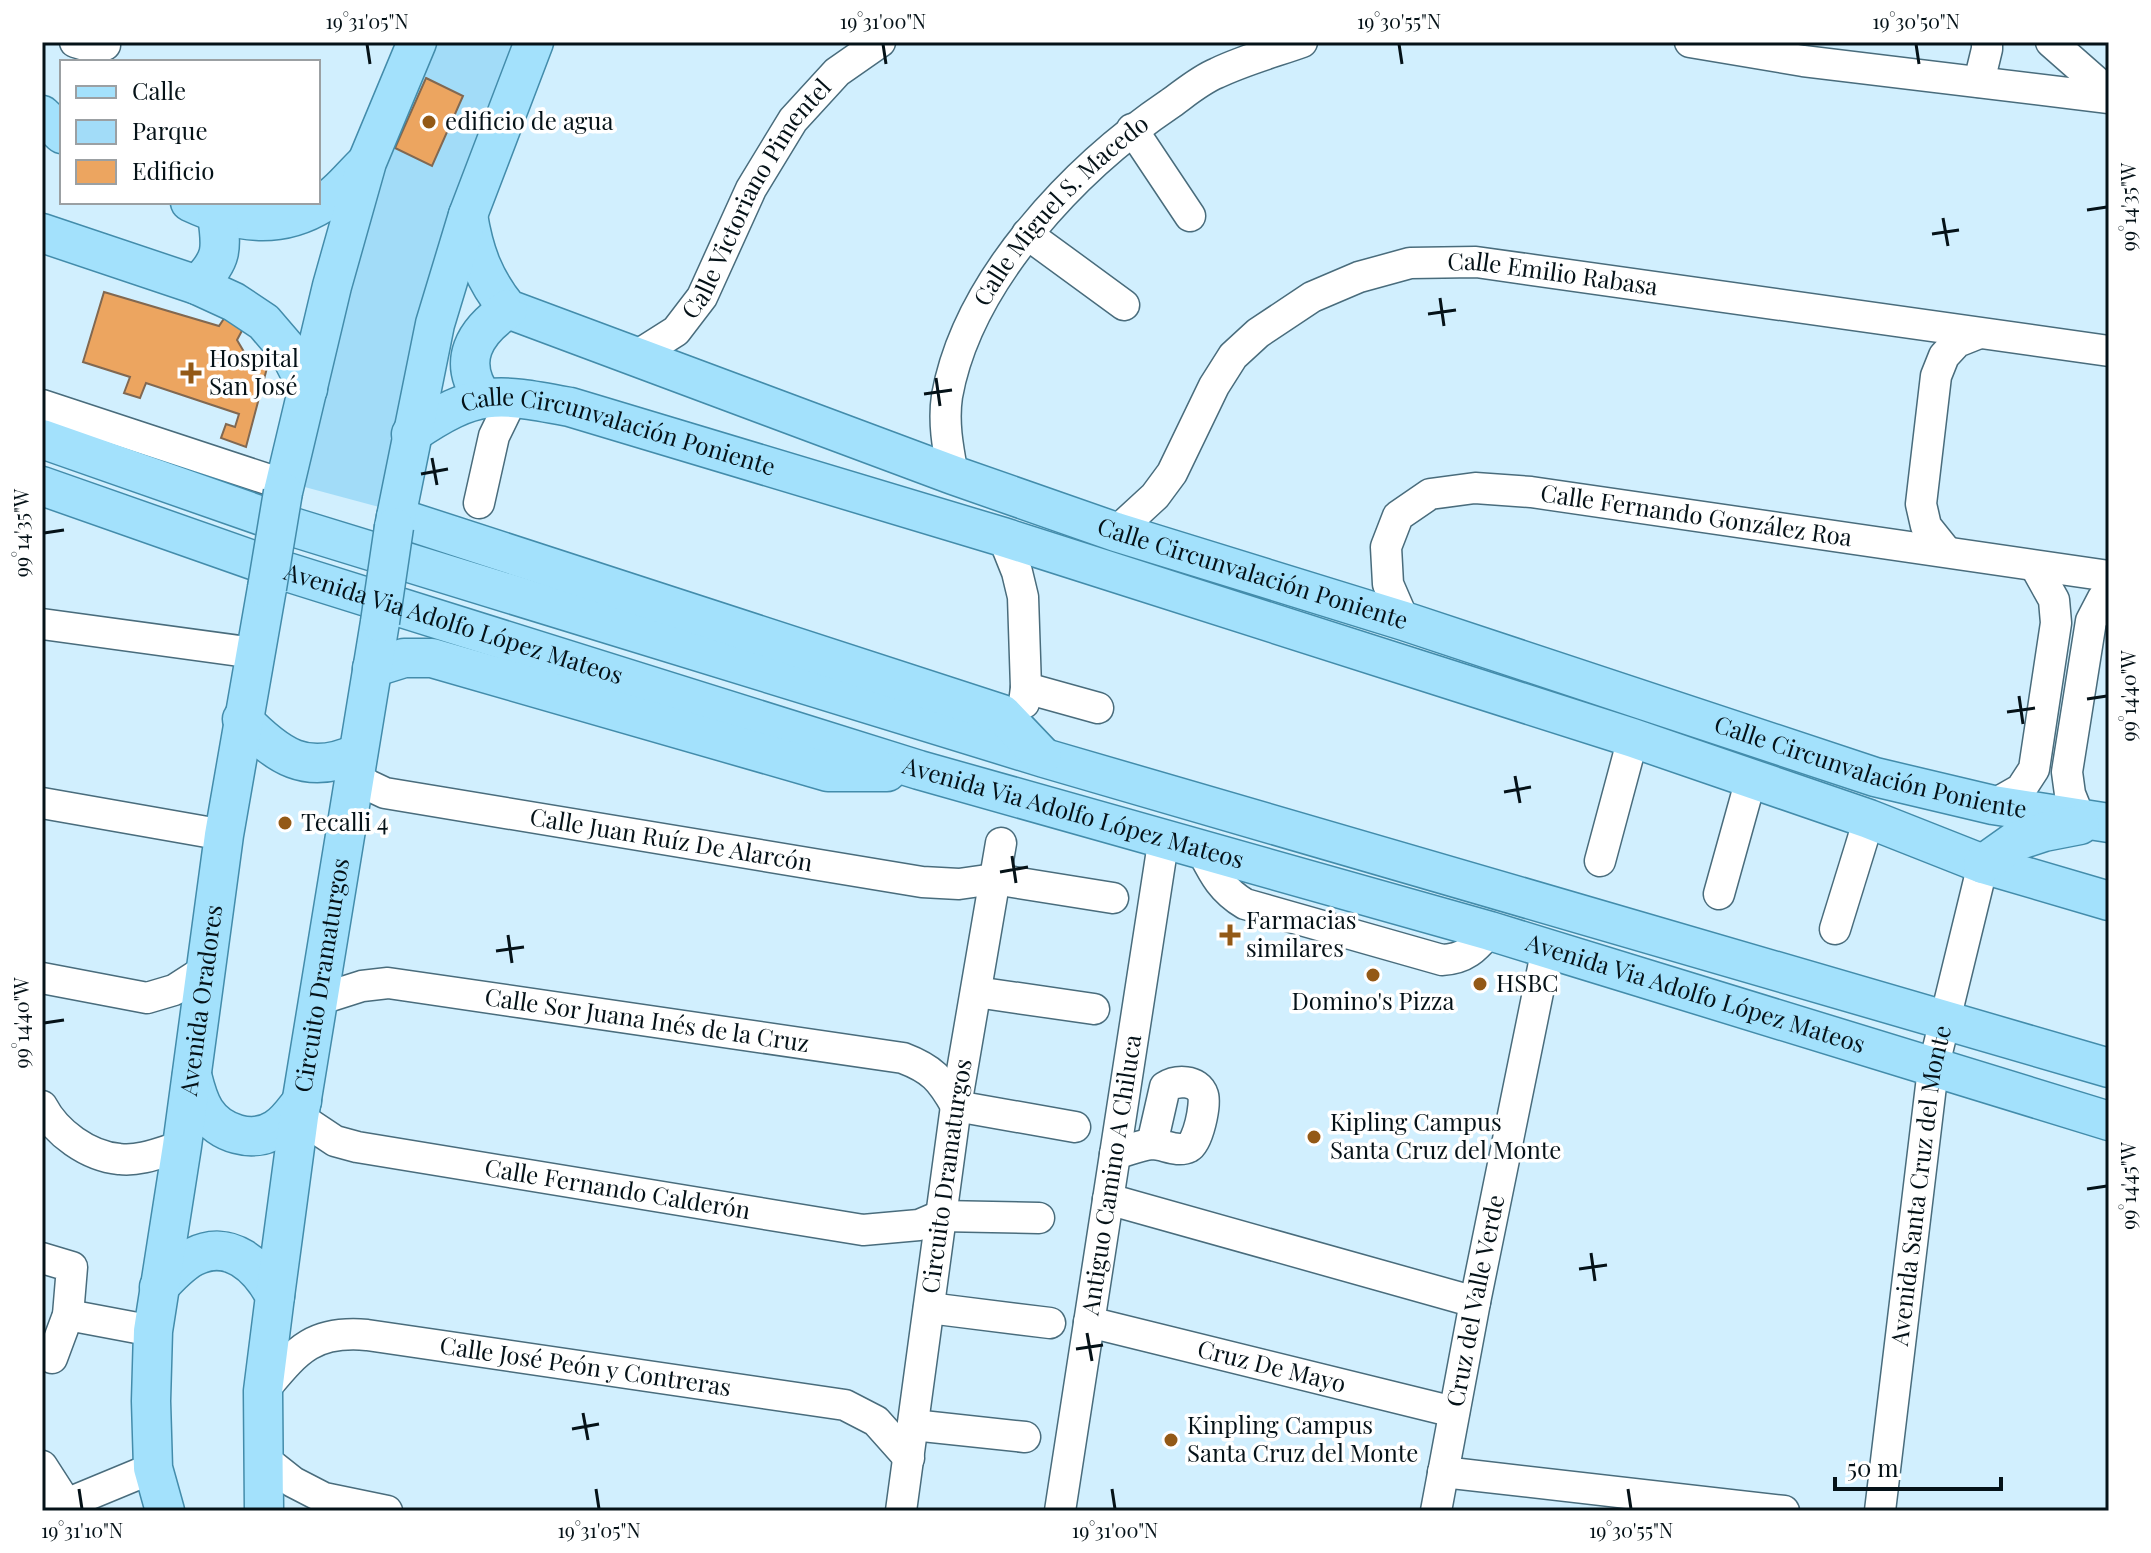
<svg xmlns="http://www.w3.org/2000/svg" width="2151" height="1553" viewBox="0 0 2151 1553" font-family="'Playfair Display',serif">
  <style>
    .green { fill: #a2dcf8 }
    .building { fill: #eca560; stroke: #816851; stroke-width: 2 }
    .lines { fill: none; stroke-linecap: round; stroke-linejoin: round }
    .minor-casing { stroke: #496c7c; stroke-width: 33 }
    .major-casing { stroke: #438cab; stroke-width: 41 }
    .minor { stroke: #fff; stroke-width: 30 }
    .major { stroke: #a3e1fc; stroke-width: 38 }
    .major-bridge-casing { stroke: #438cab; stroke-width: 41; stroke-linecap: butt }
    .major-bridge { stroke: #a3e1fc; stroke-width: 38 }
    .ticks { fill: none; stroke: #051218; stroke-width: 3 }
    .poi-dot { fill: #935916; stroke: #fff; stroke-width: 3 }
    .labels { text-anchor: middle; stroke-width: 7; stroke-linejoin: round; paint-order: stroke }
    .poi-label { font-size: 24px; fill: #051218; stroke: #fff; text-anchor: start }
    .street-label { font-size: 24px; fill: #051218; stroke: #fff }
    .neatline { fill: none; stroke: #051218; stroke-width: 3 }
    .ticks-label { font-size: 20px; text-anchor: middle; fill: #051218 }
  </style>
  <rect width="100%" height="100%" fill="#d1effe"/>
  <path class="green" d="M425 42H524L394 511 286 482 332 286Z"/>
  <path class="building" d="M426 78 463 96 432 166 395 148Z
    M104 292 219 326 227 314 245 325 237 340 253 367 267 368 246 447 221 438 226 424 235 427 239 414 146 383 140 398 124 393 130 377 83 362Z"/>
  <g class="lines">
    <defs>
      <g id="minor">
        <path d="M75 42 92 47 105 45"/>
        <path d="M1690 42 1803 61 2109 98"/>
        <path d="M2051 42 2109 93"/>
        <path d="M1979 82 1987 49V42"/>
        <path d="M1132 129 1190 216"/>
        <path d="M1027 234 1124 305"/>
        <path id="s1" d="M635 357 676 331 702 297 751 189 793 120 837 72 880 42"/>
        <path d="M42 405 285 485"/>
        <path id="s2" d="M953 475C948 448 943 423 947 396 968 279 1076 167 1171 103 1185 93 1200 80 1217 73 1244 60 1274 52 1302 42"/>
        <path d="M479 503 494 436 513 397"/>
        <path id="s3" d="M1116 532 1155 496 1172 473 1214 386 1233 356 1258 333 1312 297 1359 277 1410 263 1476 262 2109 351"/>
        <path d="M1003 537 1017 572 1023 597 1026 688 1024 703"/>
        <path d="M1946 551 1926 526 1921 504 1936 376 1944 356 1957 342 1977 334"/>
        <path id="s4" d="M1404 621 1388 584 1386 547 1398 516 1430 494 1475 488 1531 492 2109 576"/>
        <path d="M42 624 254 653"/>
        <path d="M1026 688 1098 708"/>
        <path id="s5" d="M354 775 368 785 385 793 922 882 959 884 994 879 1113 898"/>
        <path d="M42 803 224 835"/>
        <path d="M1993 805 2021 789 2034 769 2056 623 2054 600 2035 566"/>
        <path d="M2080 819 2070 794 2067 772 2091 621 2103 598 2109 594"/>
        <path d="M1200 847C1213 872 1220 889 1245 904L1442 960C1466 959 1475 948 1490 931"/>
        <path d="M1600 861 1633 738"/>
        <path d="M1719 894 1751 779"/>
        <path d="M1835 929 1869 819"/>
        <path d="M42 978 147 998 174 990 205 970"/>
        <path d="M976 992 1094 1009"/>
        <path id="s6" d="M318 1000 362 986 388 983 903 1058C932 1069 941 1079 956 1106L1075 1127"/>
        <path d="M42 1106C56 1133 88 1156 119 1159 139 1162 162 1152 182 1146"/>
        <path id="s7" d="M299 1117 335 1141 357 1147 863 1230 919 1225 940 1216 1039 1218"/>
        <path d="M1115 1154C1126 1151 1140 1145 1152 1144 1164 1144 1177 1153 1189 1147 1198 1142 1206 1105 1203 1095 1198 1079 1176 1080 1165 1087L1152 1144"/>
        <path d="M1108 1199 1475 1302"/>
        <path d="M42 1258 72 1267 68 1315 52 1358"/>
        <path d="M929 1308 1050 1323"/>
        <path d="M68 1315 153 1331"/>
        <path id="s8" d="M1089 1322 1454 1412"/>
        <path id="s9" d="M263 1391C296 1352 311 1330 367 1335L845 1405 876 1421 909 1458"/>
        <path d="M913 1425 1025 1437"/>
        <path d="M264 1459 293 1482 324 1498 387 1511"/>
        <path d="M42 1466 71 1511"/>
        <path d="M1443 1472 1784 1511"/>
        <path d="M42 1509 66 1504 153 1468"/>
        <path id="s10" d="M901 1511 956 1106 1001 843"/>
        <path id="s11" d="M1060 1511 1164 837"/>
        <path id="s12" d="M1436 1511 1475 1302 1547 948"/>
        <path id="s13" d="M1880 1511 1933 1069 1983 864"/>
      </g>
      <g id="major">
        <path d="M42 115 62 134"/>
        <path d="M190 202C235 223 278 231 323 203 339 194 352 176 365 164"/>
        <path id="s14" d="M468 215C474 252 484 280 508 309L953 475 1116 532 1404 621 1875 777 1993 805 2109 823"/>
        <path d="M42 233 197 285 234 302 264 322 288 350 308 389"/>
        <path d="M197 285C223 260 222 249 217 215"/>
        <path d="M483 398C456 361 475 331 508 309"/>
        <path id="s15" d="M411 434C477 389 495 393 570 407L1003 537 1633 738 1869 819 1983 864 2109 901"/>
        <path d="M42 439 296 528 1044 758 2109 1068"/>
        <path id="s16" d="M42 486 284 571 919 770 1490 931 2109 1121"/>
        <path d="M283 492 332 286 367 162 417 42"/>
        <path d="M396 517 1002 714 1042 756"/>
        <path d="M394 527 435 324 468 215 534 42"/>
        <path d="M372 668 404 658H432L828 772H887"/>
        <path d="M242 719C278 756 306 777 358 753"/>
        <path d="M1983 864 2014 842 2044 832 2080 825"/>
        <path d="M192 1075C195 1087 198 1100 205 1111 220 1134 253 1144 276 1129 287 1122 294 1111 302 1101"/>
        <path d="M159 1287C169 1276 180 1264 193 1257 230 1238 259 1266 275 1296"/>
        <path id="s17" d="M165 1511 153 1468 151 1401 153 1331 182 1146 224 835 267 588"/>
        <path id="s18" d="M264 1511 263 1391 275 1296 299 1117 380 622"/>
      </g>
    </defs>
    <use href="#minor" class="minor-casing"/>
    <use href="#major" class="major-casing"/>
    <use href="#minor" class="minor"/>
    <use href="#major" class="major"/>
    <defs>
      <path id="major-bridge" d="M267 588 283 492
        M380 622 394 527"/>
    </defs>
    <use href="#major-bridge" class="major-bridge-casing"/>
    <use href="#major-bridge" class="major-bridge"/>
  </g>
  <path class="ticks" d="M367 44 370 64M883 44 886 64M1399 44 1402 64M1916 44 1919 64M2087 210 2107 207M1943 218 1948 246M1932 234 1959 230M1440 298 1444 326M1428 314 1456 310M936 378 940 406M924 394 952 390M432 458 437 485M421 474 448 469M44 533 64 530M2019 696 2023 724M2087 699 2107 696M2007 712 2035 708M1515 776 1520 803M1504 792 1531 787M1012 856 1016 883M1000 872 1028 867M508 935 512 963M496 951 524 947M44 1023 64 1020M2087 1189 2107 1186M1591 1253 1595 1281M1579 1269 1607 1265M1087 1333 1092 1361M1076 1349 1103 1345M583 1413 588 1440M572 1429 599 1424M79 1489 82 1509M596 1489 599 1509M1112 1489 1115 1509M1628 1489 1631 1509"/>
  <g class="poi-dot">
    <circle cx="429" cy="122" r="8"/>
    <path d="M187 361h8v8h8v8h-8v8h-8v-8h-8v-8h8z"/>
    <circle cx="285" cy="823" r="8"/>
    <path d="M1226 923h8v8h8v8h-8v8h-8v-8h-8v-8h8z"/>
    <circle cx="1373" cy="975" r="8"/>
    <circle cx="1480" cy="984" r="8"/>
    <circle cx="1314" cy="1137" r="8"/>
    <circle cx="1171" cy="1440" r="8"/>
  </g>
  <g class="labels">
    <g class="poi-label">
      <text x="445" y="130">edificio de agua</text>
      <text x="209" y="367">Hospital<tspan x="209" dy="28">San José</tspan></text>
      <text x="301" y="831">Tecalli 4</text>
      <text x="1246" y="929">Farmacias<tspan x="1246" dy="28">similares</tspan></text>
      <text x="1496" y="992">HSBC</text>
      <text x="1373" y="1010" text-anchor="middle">Domino's Pizza</text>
      <text x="1330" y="1131">Kipling Campus<tspan x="1330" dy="28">Santa Cruz del Monte</tspan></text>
      <text x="1187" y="1434">Kinpling Campus<tspan x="1187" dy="28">Santa Cruz del Monte</tspan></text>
    </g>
    <g class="street-label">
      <text dy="8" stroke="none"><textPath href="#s1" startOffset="204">Calle Victoriano Pimentel</textPath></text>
      <text dy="8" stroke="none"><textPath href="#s2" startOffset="302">Calle Miguel S. Macedo</textPath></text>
      <text dy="8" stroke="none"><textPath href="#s3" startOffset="560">Calle Emilio Rabasa</textPath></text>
      <text dy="8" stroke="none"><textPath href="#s15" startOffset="220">Calle Circunvalación Poniente</textPath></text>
      <text dy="8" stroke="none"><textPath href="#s4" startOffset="418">Calle Fernando González Roa</textPath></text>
      <text dy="8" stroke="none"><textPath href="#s14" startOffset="894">Calle Circunvalación Poniente</textPath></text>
      <text dy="8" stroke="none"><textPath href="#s16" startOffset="434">Avenida Via Adolfo López Mateos</textPath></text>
      <text dy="8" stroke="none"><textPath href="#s14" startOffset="1542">Calle Circunvalación Poniente</textPath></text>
      <text dy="8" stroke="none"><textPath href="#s16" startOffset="1082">Avenida Via Adolfo López Mateos</textPath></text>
      <text dy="8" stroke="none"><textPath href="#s5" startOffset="326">Calle Juan Ruíz De Alarcón</textPath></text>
      <text dy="8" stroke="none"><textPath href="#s18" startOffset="540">Circuito Dramaturgos</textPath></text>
      <text dy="8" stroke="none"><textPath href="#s16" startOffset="1730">Avenida Via Adolfo López Mateos</textPath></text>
      <text dy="8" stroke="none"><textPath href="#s17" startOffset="516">Avenida Oradores</textPath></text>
      <text dy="8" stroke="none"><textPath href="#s6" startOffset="334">Calle Sor Juana Inés de la Cruz</textPath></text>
      <text dy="8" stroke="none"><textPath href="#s11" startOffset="340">Antiguo Camino A Chiluca</textPath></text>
      <text dy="8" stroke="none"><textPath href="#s10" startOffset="338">Circuito Dramaturgos</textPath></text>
      <text dy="8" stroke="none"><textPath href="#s13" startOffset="328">Avenida Santa Cruz del Monte</textPath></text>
      <text dy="8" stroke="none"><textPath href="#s7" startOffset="330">Calle Fernando Calderón</textPath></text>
      <text dy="8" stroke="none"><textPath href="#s12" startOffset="214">Cruz del Valle Verde</textPath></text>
      <text dy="8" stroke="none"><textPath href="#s9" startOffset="346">Calle José Peón y Contreras</textPath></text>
      <text dy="8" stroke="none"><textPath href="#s8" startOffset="188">Cruz De Mayo</textPath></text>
    </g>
  </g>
  <rect width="2151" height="1553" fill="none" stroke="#ffffff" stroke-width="88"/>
  <rect x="60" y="60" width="260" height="144" fill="#ffffff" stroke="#9ba0a3" stroke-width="2"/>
  <rect x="76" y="86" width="40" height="12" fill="#a3e1fc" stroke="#9ba0a3" stroke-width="2"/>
  <text x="132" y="100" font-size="24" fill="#051218">Calle</text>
  <rect x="76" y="120" width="40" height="24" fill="#a2dcf8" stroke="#9ba0a3" stroke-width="2"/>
  <text x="132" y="140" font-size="24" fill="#051218">Parque</text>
  <rect x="76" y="160" width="40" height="24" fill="#eca560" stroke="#9ba0a3" stroke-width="2"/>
  <text x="132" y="180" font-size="24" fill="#051218">Edificio</text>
  <path d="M1835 1477v12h166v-12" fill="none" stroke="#051218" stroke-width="4"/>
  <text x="1847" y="1477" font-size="24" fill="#051218" stroke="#ffffff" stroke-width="6" paint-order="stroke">50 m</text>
  <rect x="44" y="44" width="2063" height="1465" class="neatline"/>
  <g class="ticks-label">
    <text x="367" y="29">19°31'05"N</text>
    <text x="883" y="29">19°31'00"N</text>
    <text x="1399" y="29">19°30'55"N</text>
    <text x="1916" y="29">19°30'50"N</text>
    <text transform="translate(2129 207) rotate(-90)" y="7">99°14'35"W</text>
    <text transform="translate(22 533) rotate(-90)" y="7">99°14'35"W</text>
    <text transform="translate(2129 696) rotate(-90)" y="7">99°14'40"W</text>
    <text transform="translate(22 1023) rotate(-90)" y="7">99°14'40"W</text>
    <text transform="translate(2129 1186) rotate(-90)" y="7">99°14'45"W</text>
    <text x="82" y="1538">19°31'10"N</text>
    <text x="599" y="1538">19°31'05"N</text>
    <text x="1115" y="1538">19°31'00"N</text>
    <text x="1631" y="1538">19°30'55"N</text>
  </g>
</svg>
